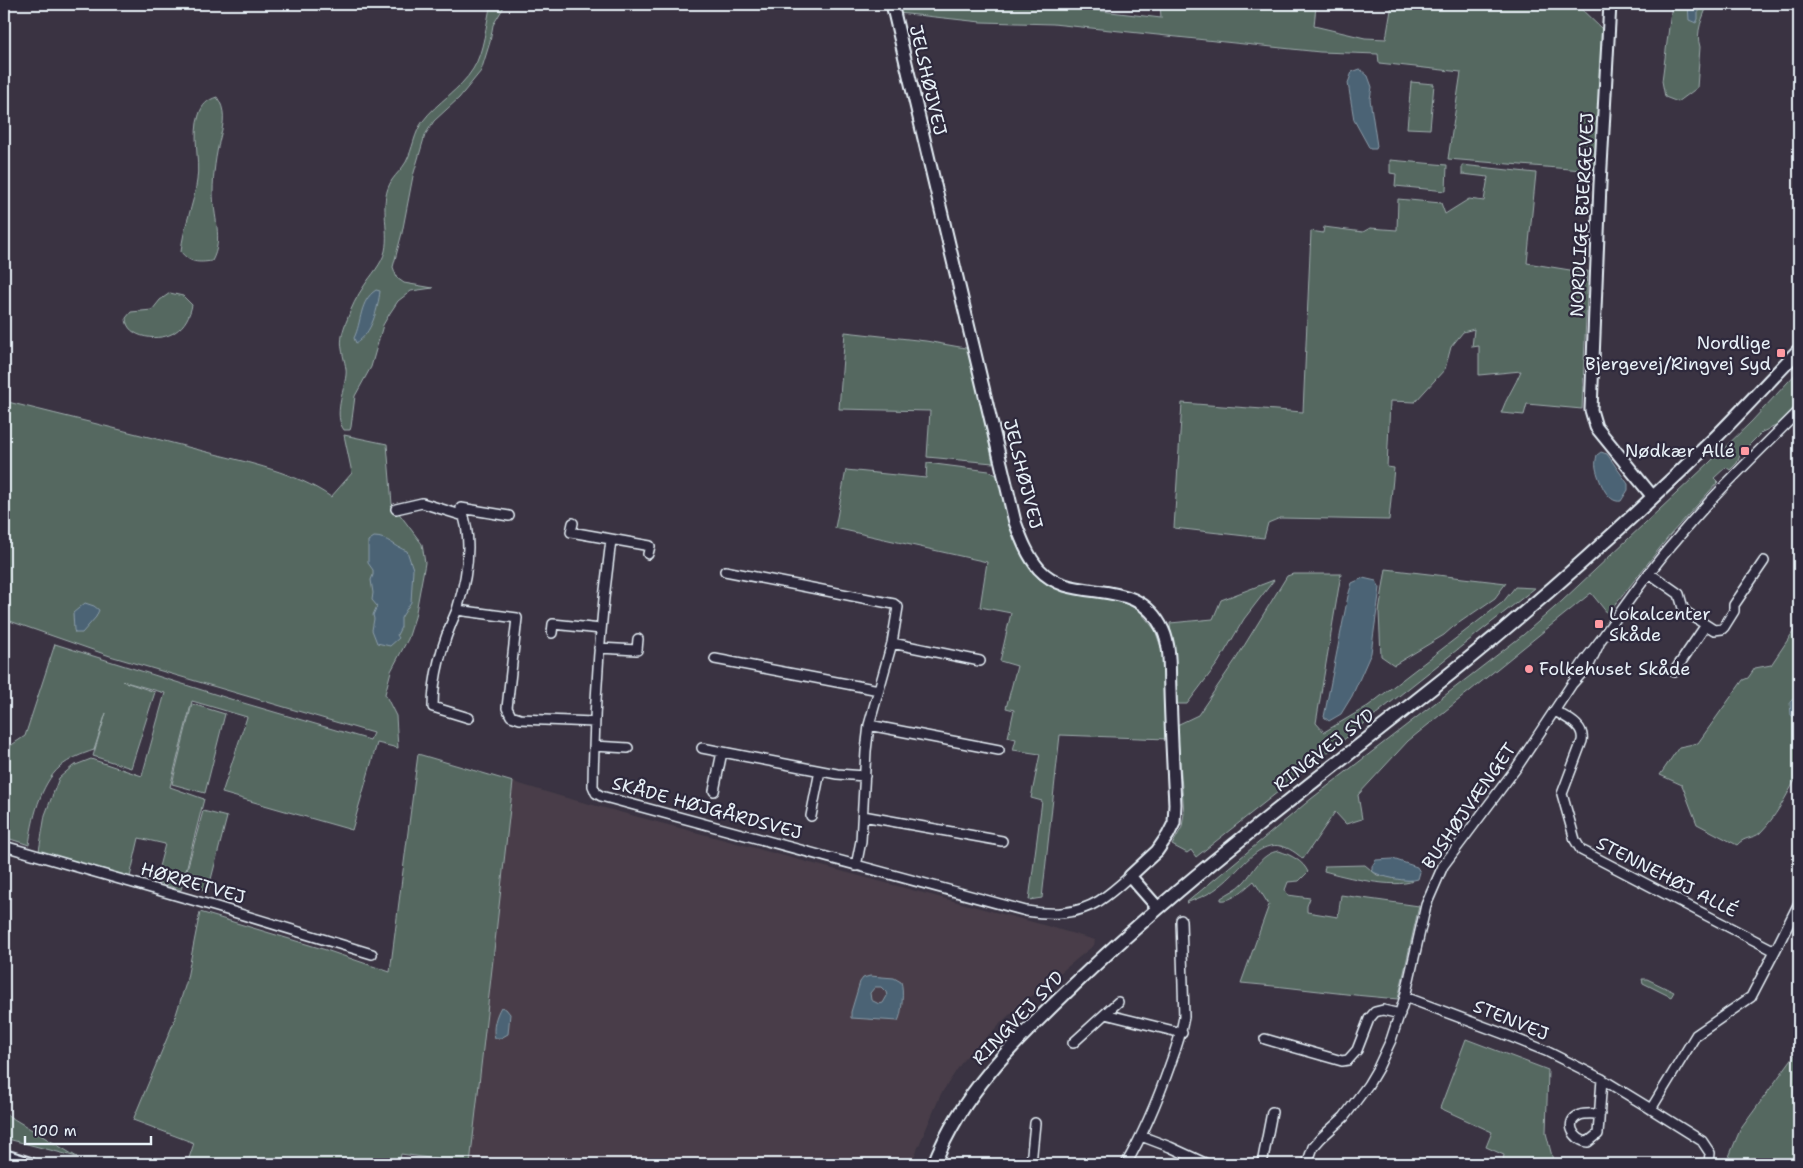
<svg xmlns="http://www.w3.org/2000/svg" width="1803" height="1168" viewBox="0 0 1803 1168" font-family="'Shantell Sans',sans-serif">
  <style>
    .built { fill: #483e48 }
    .green { fill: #556861; stroke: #9eacac }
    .water { fill: #4b6374; stroke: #8a9ca9; fill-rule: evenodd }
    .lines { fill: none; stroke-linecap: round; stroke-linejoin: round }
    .minor-casing { stroke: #e8f1f8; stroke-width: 12 }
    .tertiary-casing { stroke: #e8f1f8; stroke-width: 15 }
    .secondary-casing { stroke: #e8f1f8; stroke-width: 16 }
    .minor { stroke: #2f2a3d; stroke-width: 9 }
    .tertiary { stroke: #2f2a3d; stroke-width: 11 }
    .secondary { stroke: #2f2a3d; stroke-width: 12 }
    .poi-dot { fill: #ff9aa2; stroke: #2f2a3d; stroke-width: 2 }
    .labels { text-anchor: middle; stroke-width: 4.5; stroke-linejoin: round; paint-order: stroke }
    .street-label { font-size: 18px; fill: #e8f1f8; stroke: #2f2a3d }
    .poi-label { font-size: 18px; fill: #e8f1f8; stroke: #2f2a3d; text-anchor: end }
  </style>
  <rect width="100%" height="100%" fill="#3a3342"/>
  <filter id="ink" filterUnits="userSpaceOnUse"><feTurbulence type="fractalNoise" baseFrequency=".02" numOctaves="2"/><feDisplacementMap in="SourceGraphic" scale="10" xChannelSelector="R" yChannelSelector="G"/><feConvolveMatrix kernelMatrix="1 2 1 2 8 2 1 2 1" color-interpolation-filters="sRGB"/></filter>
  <g filter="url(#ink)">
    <path class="built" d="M513 782 563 797 1040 924 1095 940 1094 945 1008 1016 964 1059 941 1094 911 1164H470Z"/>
    <path class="green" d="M491 4H508L505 5 493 25 490 42 481 71 459 98 434 121 425 135 413 176 402 233 393 267 397 278 404 283 433 288 411 291 398 301 390 313 383 325 371 367 355 396 351 427 350 430H344C333 415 344 392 346 375 347 367 343 358 342 349 340 340 343 329 347 320 351 308 357 296 364 286 371 275 382 264 385 251 390 228 378 202 392 180 396 174 402 169 406 162 413 149 414 133 423 121 437 102 460 90 473 69 484 52 486 23 491 4Z
      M897 4H1043L1161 18 1160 4H1302L1316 6 1314 26 1365 38 1386 39 1392 4H1576L1603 30 1594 171 1448 159 1461 72 1379 63 1378 54 1320 52 1053 24 981 22 898 13Z
      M1672 4H1708C1703 17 1695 32 1700 47L1697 88 1678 102 1665 97 1662 81Z
      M1411 82 1434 84 1430 129 1407 128Z
      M217 97C226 110 224 123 220 138 216 155 213 174 213 192 213 216 224 239 212 261 198 263 190 263 181 252 183 227 194 205 197 180 200 159 192 135 199 115 202 105 207 100 217 97Z
      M1390 160 1447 165 1446 191 1395 186 1396 174 1390 173Z
      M1462 165 1536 173 1527 263 1582 272 1588 271 1582 409 1527 404 1524 415 1501 413C1506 398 1515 386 1521 371L1479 375V346L1472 347 1474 329 1463 332 1451 347 1445 369 1415 402 1390 401 1387 467 1394 468 1389 520 1280 518 1268 523 1264 538 1174 528 1182 403 1303 412 1311 231 1323 233 1324 227 1363 232 1370 228 1397 230 1398 199 1441 203 1445 214 1469 199 1484 201 1488 177 1462 174Z
      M170 293 183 296 192 305C190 315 185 326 175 332 161 342 126 339 126 318L131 312 152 310 160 300Z
      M845 332 926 341 971 349 993 463 927 457 930 411 839 409Z
      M1799 370V403L1776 426 1762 432 1741 453 1737 463 1730 470 1726 467 1714 478 1718 482 1670 535 1608 614 1591 593 1408 741 1358 795 1362 819 1346 824 1335 812 1303 859C1264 823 1246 868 1217 888 1208 895 1196 899 1186 903L1311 799 1523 635 1562 601 1709 463 1752 421Z
      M4 401C72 418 139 434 207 452 249 463 295 472 331 497L352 473 344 435 387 444 392 504 422 544 425 563 415 617 408 639 391 671 385 694 396 716 398 748 377 743 352 830 222 793 247 717 192 701 170 787 204 799 181 890 155 882 165 844 139 838 130 877 39 851 45 815 59 778 73 766 91 759 142 776 165 693 122 681 155 692 131 768 93 756 106 713 94 750C82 754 69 759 60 767 40 784 32 821 29 845L4 837V750L25 736 55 644 240 702 370 740 373 733 110 656 4 619Z
      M927 463 989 471 998 476 1014 540 1028 558 1038 578 1048 585 1061 590 1122 602 1139 610 1155 630 1162 650 1167 739 1060 735 1042 898 1029 900 1042 801 1031 798 1040 754 1013 750 1016 739 1008 737 1014 710 1006 708 1017 666 1000 661 1011 613 980 607 987 562 835 528 846 470 926 478Z
      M1386 569 1506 583 1495 598 1453 627 1444 635 1394 665 1381 656 1379 612Z
      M1293 574H1341L1316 723 1324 732 1368 706 1503 602 1515 587 1535 588 1196 857 1191 850 1187 853 1172 845 1182 827 1184 813 1177 725 1198 715 1236 659 1287 576Z
      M1274 580 1244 619 1218 663 1187 704H1177L1170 623 1213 619 1221 600Z
      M1799 623V776L1797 777C1786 796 1776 817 1760 833 1753 839 1745 836 1737 845L1697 824 1682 785 1660 775 1679 747 1698 743 1743 680 1748 678 1755 668 1771 665Z
      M192 704 225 714 205 793 172 784Z
      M418 754 513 782 470 1164 401 1154 399 1164H187L194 1143 133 1120 173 1024 186 983 200 912 326 950 390 972Z
      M203 811 227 817 208 891 183 884Z
      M1279 851C1291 855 1303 861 1308 872L1299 881 1288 882 1285 890 1288 895 1310 898 1307 906V912L1338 917 1341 895 1419 906 1398 999C1345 995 1294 987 1241 983L1269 905 1254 881C1245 888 1232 902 1221 900V898C1228 893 1238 889 1244 882 1255 870 1261 853 1279 851Z
      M1365 865 1377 875 1413 881C1394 889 1345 877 1324 871L1325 866Z
      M1642 979H1647L1674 992 1671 997 1643 983Z
      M1466 1039 1548 1070 1546 1133 1554 1164H1502L1504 1155 1486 1147 1492 1132 1440 1108Z
      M1799 1049V1164H1726L1740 1130Z
      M4 1113 77 1157 4 1138Z"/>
    <path class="water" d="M1688 4H1698V19L1696 23 1689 20Z
      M1360 69 1368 76 1372 87 1370 99 1377 146 1376 149H1370L1354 120 1348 83 1352 72Z
      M376 290 380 291C378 308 372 334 356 343L354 338C362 322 359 301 376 290Z
      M1601 452 1607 454 1628 484V490L1621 501C1607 504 1598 478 1596 468 1595 464 1596 459 1597 455Z
      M374 537C388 537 395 547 407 551L413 569 411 602 401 618V627L397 635 399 638 390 646 377 643 372 630 374 619 373 615 377 606 372 600 373 593 371 580 373 575V570L368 563V541Z
      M1363 578 1376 581 1380 588 1371 653 1352 696 1341 714 1329 721 1324 717 1348 596 1352 583Z
      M85 603 94 606 99 610 96 617 82 633H75L74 630 73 613Z
      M1799 693V718H1795L1791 715 1790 702Z
      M1393 859 1417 867 1420 872 1418 879C1409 883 1380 877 1372 871V866L1376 860Z
      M870 976 894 978 901 982C904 989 902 1015 898 1021L851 1018V1012L860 982 863 978ZM875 987H881L886 992 887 996 883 1003 879 1004 871 1000 870 993Z
      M501 1007 506 1009 510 1014 508 1034 501 1038H495C492 1029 496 1015 501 1007Z"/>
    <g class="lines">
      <defs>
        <path id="minor" d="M396 509 422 503 464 516
          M509 516 461 508C474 540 467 578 457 610L517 618 507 708 511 716 520 719 594 722
          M573 523 571 532 650 546 648 554
          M611 540C600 622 594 703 593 786L596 793 601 796 1026 911C1051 915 1076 915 1099 901 1110 894 1120 885 1130 876
          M725 571 894 604 898 607 892 643 869 725 866 751 861 841 856 866
          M1649 573 1679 594 1683 608 1686 612 1714 630 1722 629 1724 627 1734 611V605L1764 561
          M457 610C443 641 433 672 433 707L469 718
          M552 633 553 624 601 629
          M892 643 980 661
          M599 648 637 650 638 639
          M715 659 879 690
          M1674 672 1706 625
          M1575 677C1583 659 1597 647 1607 631 1629 600 1651 568 1676 540 1714 494 1757 453 1799 411
          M1555 711C1566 718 1585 725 1582 741L1562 794 1575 840 1581 850 1775 951 1799 903
          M869 725 999 750
          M594 746 628 748
          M702 748 837 774 865 776
          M714 791 722 752
          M811 816 820 771
          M863 816 1002 841
          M4 846 217 907 372 954
          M1405 997 1504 1034 1546 1051 1602 1079 1651 1109 1702 1141 1710 1153 1709 1164
          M1105 1014 1182 1033
          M1265 1039 1342 1061 1348 1060 1357 1050 1369 1019 1375 1012 1383 1010 1400 1014
          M1073 1043 1118 1002
          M1651 1109 1696 1035 1751 997 1775 951
          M1600 1114C1594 1114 1585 1113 1580 1115 1563 1121 1574 1141 1588 1142L1598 1134 1602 1079
          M1141 1136 1170 1147 1207 1164
          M1031 1164 1035 1123
          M1126 1164C1144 1133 1158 1099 1170 1065 1176 1049 1181 1034 1184 1017L1181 920
          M1262 1164 1272 1112
          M1307 1164 1313 1147 1321 1138 1344 1117 1368 1085 1378 1068 1391 1040 1405 997 1426 905 1443 866 1517 767 1572 684 1589 665 1599 644"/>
        <path id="tertiary" d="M892 4 1015 522C1021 538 1027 555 1039 569 1074 607 1136 572 1163 630 1171 647 1169 671 1170 690 1171 728 1173 766 1175 804L1174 823 1168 835 1157 851 1130 876 1158 908
          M1610 4 1600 184 1591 410 1596 427 1653 497"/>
        <path id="secondary" d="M4 1156 30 1164
          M934 1164C964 1088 1019 1038 1077 982 1197 867 1332 769 1461 665 1550 593 1634 517 1716 437 1744 409 1771 379 1799 350"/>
      </defs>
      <use href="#minor" class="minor-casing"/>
      <use href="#tertiary" class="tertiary-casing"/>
      <use href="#secondary" class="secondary-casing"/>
      <use href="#minor" class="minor"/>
      <use href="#tertiary" class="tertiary"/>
      <use href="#secondary" class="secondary"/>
    </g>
  </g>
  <g class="poi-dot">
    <rect x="1776" y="348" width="10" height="10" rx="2.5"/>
    <rect x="1740" y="446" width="10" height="10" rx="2.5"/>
    <rect x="1594" y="619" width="10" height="10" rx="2.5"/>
    <circle cx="1529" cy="669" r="5"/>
  </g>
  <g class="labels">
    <g class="street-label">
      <text transform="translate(928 80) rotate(77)" y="6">JELSHØJVEJ</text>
      <text transform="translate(1582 215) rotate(-87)" y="6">NORDLIGE BJERGEVEJ</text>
      <text transform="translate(1023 474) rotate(76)" y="6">JELSHØJVEJ</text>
      <text transform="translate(1324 750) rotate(-38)" y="6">RINGVEJ SYD</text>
      <text transform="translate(1469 806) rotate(-55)" y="6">BUSHØJVÆNGET</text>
      <text transform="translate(707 808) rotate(15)" y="6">SKÅDE HØJGÅRDSVEJ</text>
      <text transform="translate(1667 877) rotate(27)" y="6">STENNEHØJ ALLÉ</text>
      <text transform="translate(193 883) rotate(16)" y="6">HØRRETVEJ</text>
      <text transform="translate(1018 1018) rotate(-46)" y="6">RINGVEJ SYD</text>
      <text transform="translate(1511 1020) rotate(22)" y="6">STENVEJ</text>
    </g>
    <g class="poi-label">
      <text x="1771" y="349">Nordlige<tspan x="1771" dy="21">Bjergevej/Ringvej Syd</tspan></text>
      <text x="1735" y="457">Nødkær Allé</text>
      <text x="1609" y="620" text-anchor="start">Lokalcenter<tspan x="1609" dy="21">Skåde</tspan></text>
      <text x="1539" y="675" text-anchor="start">Folkehuset Skåde</text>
    </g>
  </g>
  <rect width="1803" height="1168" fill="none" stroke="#2f2a3d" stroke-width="20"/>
  <rect x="10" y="10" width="1783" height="1148" fill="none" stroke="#e8f1f8" stroke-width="2" filter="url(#ink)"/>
  <path d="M25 1136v8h126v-8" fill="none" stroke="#e8f1f8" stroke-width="2.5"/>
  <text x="32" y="1136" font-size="15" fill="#e8f1f8" stroke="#2f2a3d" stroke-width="4" paint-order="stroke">100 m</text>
</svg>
